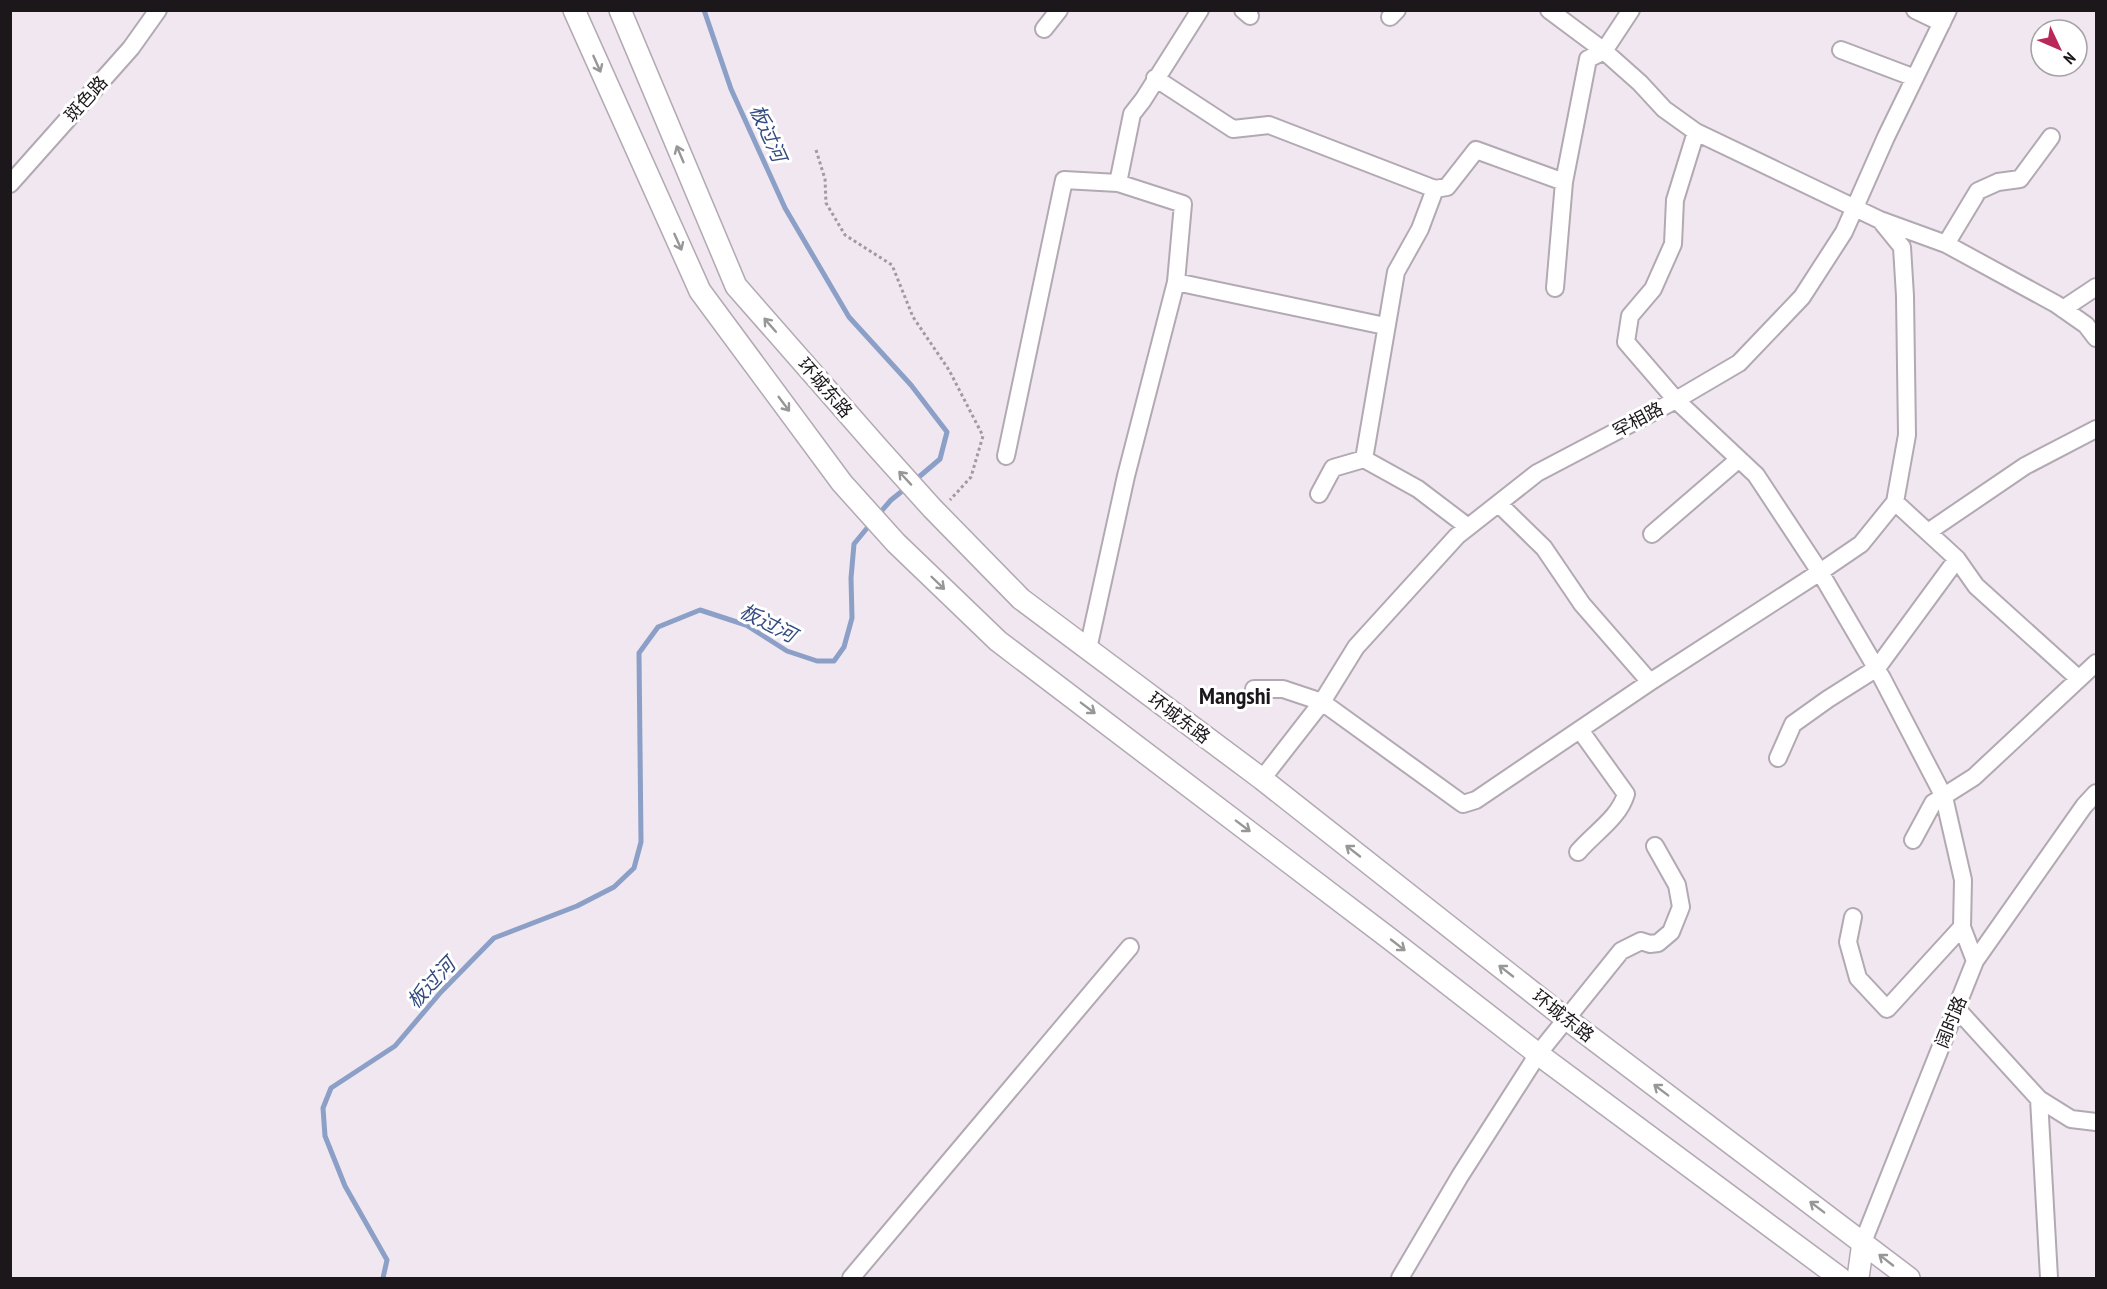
<svg xmlns="http://www.w3.org/2000/svg" width="2107" height="1289" viewBox="0 0 2107 1289" font-family="'PT Sans Narrow','Noto Sans SC',sans-serif">
  <style>
    .lines { fill: none; stroke-linecap: round; stroke-linejoin: round }
    .stream { stroke: #8b9fc7; stroke-width: 5 }
    .minor-casing { stroke: #b2a9b2; stroke-width: 20 }
    .major-casing { stroke: #b2a9b2; stroke-width: 24 }
    .path { stroke: #a19aa0; stroke-width: 3; stroke-dasharray: 3 3; stroke-linecap: butt }
    .minor { stroke: #fff; stroke-width: 16 }
    .major { stroke: #fff; stroke-width: 21 }
    .oneway { stroke: #989798 }
    .labels { text-anchor: middle; stroke-width: 6; stroke-linejoin: round; paint-order: stroke }
    .street-label { font-size: 18px; fill: #1b171a; stroke: #fff }
    .water-label { font-size: 20px; font-style: italic; fill: #334b80; stroke: #fff }
    .district-label { font-size: 24px; font-weight: bold; fill: #1b171a; stroke: #fff }
  </style>
  <rect width="100%" height="100%" fill="#f0e7f0"/>
  <g class="lines">
    <path class="stream" d="M704 10 731 89 785 208 849 317 911 385 947 432 940 459 913 482
      M878 515 891 500 906 488
      M383 1278 387 1260 345 1186 325 1136 323 1108 331 1088 395 1046 441 992 494 938 577 906 614 887 634 868 641 842 639 653 658 627 700 610 746 625 787 651 817 661H834L844 647 852 618 851 578 854 544 872 522"/>
    <defs>
      <path id="minor" d="M1243 10 1250 16
        M1549 10 1604 51 1640 83 1664 109 1696 132 1880 220 1946 244 2056 304 2086 325 2096 338
        M1915 10 1942 23
        M1390 17 1397 10
        M1044 29 1059 10
        M1841 50 1915 78
        M1155 78 1233 129 1269 125 1435 189 1447 187 1476 150 1564 182
        M1696 132 1675 200 1673 244 1653 289 1630 316 1626 342 1676 400 1756 475 1820 572 1882 678 1944 797 1963 880 1962 927 1975 961
        M1118 183 1132 114 1143 100 1200 10
        M10 184 131 48 158 10
        M1435 189 1420 229 1396 272 1364 459 1418 489 1468 527
        M1946 244 1978 191 1998 182 2020 179 2051 137
        M1176 282 1385 326
        M1555 288 1564 182 1588 59 1604 51 1631 10
        M2063 309 2096 287
        M1006 456 1064 180 1118 183 1183 204 1176 282 1126 476 1088 649
        M1319 494 1333 468 1364 459
        M1895 502 1957 559 1976 586 2079 679
        M1499 504 1544 548 1582 604 1650 682
        M1928 532 2025 466 2096 429
        M1652 534 1739 459
        M1254 689H1283L1322 702 1463 804 1476 800 1650 682 1820 572 1861 544 1895 502 1907 435 1905 296 1902 247 1880 220
        M1778 758 1793 724 1828 699 1877 668 1957 559
        M1262 779 1322 702 1356 647 1457 536 1537 473 1676 400 1739 363 1802 297 1844 232 1886 137 1948 10
        M1913 840 1933 803 1974 777 2096 663
        M1578 852C1594 833 1619 818 1626 794L1580 730
        M1853 917 1848 942 1858 978 1887 1009 1962 927
        M1957 1009 2039 1099 2071 1119 2096 1122
        M2039 1099 2049 1278
        M1863 1242 1975 961 2084 806 2096 793
        M851 1278 1130 947
        M1400 1278 1460 1176 1538 1054 1621 951 1641 941 1650 944 1658 943 1671 932 1681 907 1677 885 1655 846"/>
      <path id="major" d="M574 10 700 291 842 483 896 543 998 641 1390 939 1538 1054 1840 1278
        M620 10 736 286 878 448 932 508 1021 599 1262 779 1560 1014 1909 1278
        M1858 1278 1863 1242"/>
    </defs>
    <use href="#minor" class="minor-casing"/>
    <use href="#major" class="major-casing"/>
    <path class="path" d="M816 150 825 179 826 203 845 235 892 265 913 317 949 370 983 436 971 477 950 500"/>
    <use href="#minor" class="minor"/>
    <use href="#major" class="major"/>
  </g>
  <defs><path id="oneway-shaft" d="M-6 0H5M1.5-3L5.5 0L1.5 3" fill="none" stroke-width="1.6" stroke-linecap="round" stroke-linejoin="round" transform="scale(1.5)"/></defs>
  <g class="oneway">
    <use href="#oneway-shaft" transform="translate(597 64) rotate(66)"/>
    <use href="#oneway-shaft" transform="translate(680 154) rotate(-113)"/>
    <use href="#oneway-shaft" transform="translate(678 242) rotate(66)"/>
    <use href="#oneway-shaft" transform="translate(770 325) rotate(-131)"/>
    <use href="#oneway-shaft" transform="translate(784 404) rotate(53)"/>
    <use href="#oneway-shaft" transform="translate(905 478) rotate(-133)"/>
    <use href="#oneway-shaft" transform="translate(938 583) rotate(44)"/>
    <use href="#oneway-shaft" transform="translate(1088 708) rotate(37)"/>
    <use href="#oneway-shaft" transform="translate(1243 826) rotate(37)"/>
    <use href="#oneway-shaft" transform="translate(1353 851) rotate(-142)"/>
    <use href="#oneway-shaft" transform="translate(1398 945) rotate(38)"/>
    <use href="#oneway-shaft" transform="translate(1506 971) rotate(-142)"/>
    <use href="#oneway-shaft" transform="translate(1661 1090) rotate(-143)"/>
    <use href="#oneway-shaft" transform="translate(1817 1207) rotate(-143)"/>
    <use href="#oneway-shaft" transform="translate(1886 1260) rotate(-142)"/>
  </g>
  <g class="labels">
    <g class="street-label">
      <text transform="translate(86 99) rotate(-48)" y="6">斑色路</text>
      <text transform="translate(825 388) rotate(49)" y="6">环城东路</text>
      <text transform="translate(1638 420) rotate(-28)" y="6">罕相路</text>
      <text transform="translate(1179 718) rotate(37)" y="6">环城东路</text>
      <text transform="translate(1563 1016) rotate(38)" y="6">环城东路</text>
      <text transform="translate(1951 1022) rotate(-68)" y="6">阔时路</text>
    </g>
    <g class="water-label">
      <text transform="translate(768 133) rotate(66)" y="7">板过河</text>
      <text transform="translate(768 623) rotate(27)" y="7">板过河</text>
      <text transform="translate(431 983) rotate(-47)" y="7">板过河</text>
    </g>
    <g class="district-label">
      <text x="1235" y="704">Mangshi</text>
    </g>
  </g>
  <rect width="2107" height="1289" fill="none" stroke="#1b171a" stroke-width="24"/>
  <g transform="translate(2059 48) rotate(134)"><circle r="28" fill="#ffffff" stroke="#a4a2a3" stroke-width="1.5"/>
  <path d="M0-4.5L10 22L0 15L-10 22Z" fill="#b8295a"/>
  <text y="-9" font-size="16" font-weight="bold" text-anchor="middle" fill="#1b171a">N</text>
  </g>
</svg>
